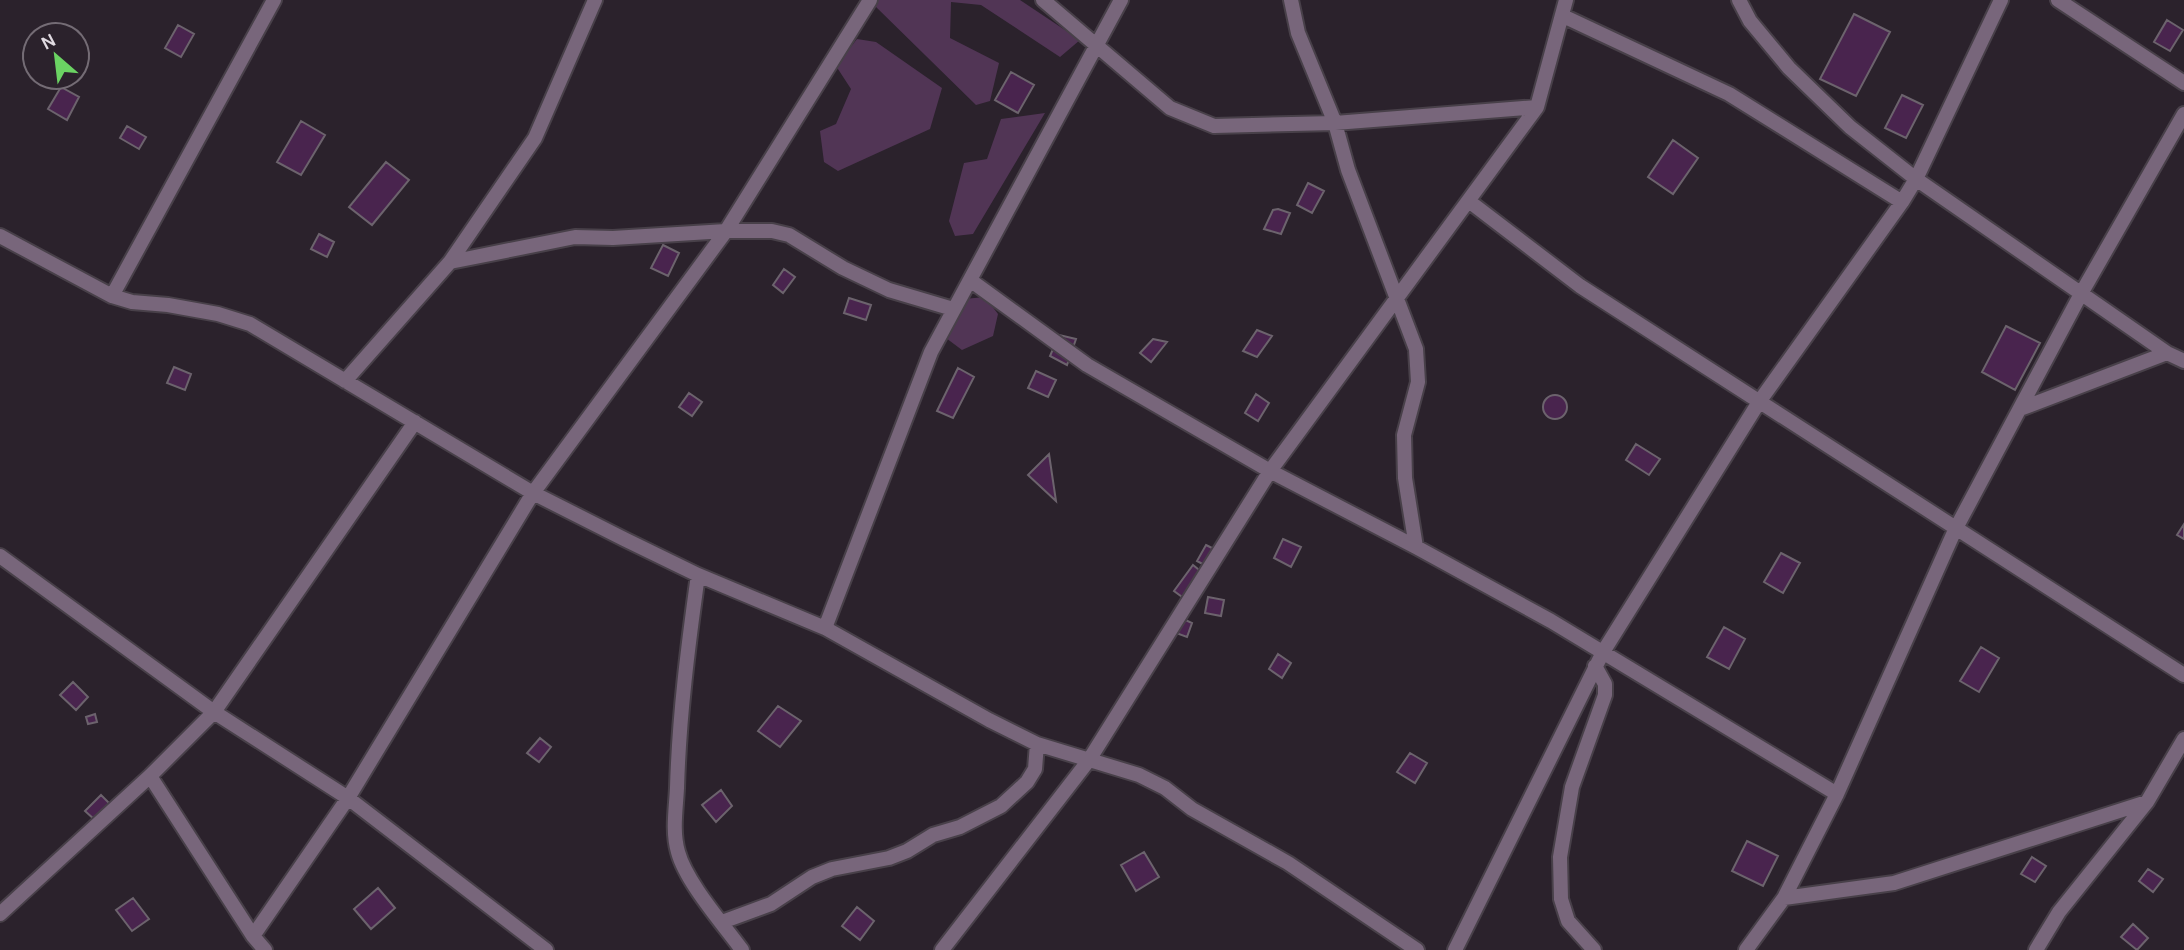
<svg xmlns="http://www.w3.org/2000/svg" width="2184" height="950" viewBox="0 0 2184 950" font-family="Karla,sans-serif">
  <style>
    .green { fill: #513555 }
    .building { fill: #49244e; stroke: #6c636d; stroke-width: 2 }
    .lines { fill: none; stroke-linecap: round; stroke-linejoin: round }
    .minor-casing { stroke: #484049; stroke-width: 18 }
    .minor { stroke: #78667b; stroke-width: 14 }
  </style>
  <rect width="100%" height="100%" fill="#2b222c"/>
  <path class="green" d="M877 0H1020L1080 40 1060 57 981 5 951 2 950 38 999 63 990 101 976 105 874 5Z
    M857 39 876 42 942 88 930 129 838 171 824 162 820 131 836 124 851 89 836 66Z
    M1045 113 973 234 955 236 949 221 964 163 987 159 1001 119Z
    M985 297 998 314 993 336 962 350 946 338 964 299Z"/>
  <path class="building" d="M1854 14 1890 32 1856 96 1820 79Z
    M2167 20 2183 30 2170 51 2154 42Z
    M178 25 194 34 181 57 165 48Z
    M1011 72 1034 85 1018 113 995 100Z
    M61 87 79 97 67 120 48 109Z
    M1902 95 1923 105 1906 138 1885 128Z
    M301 121 325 135 301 175 277 162Z
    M127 126 146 137 139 149 120 138Z
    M1673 140 1698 158 1673 194 1648 177Z
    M386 162 409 180 372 225 349 207Z
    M1308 183 1324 191 1312 213 1297 205Z
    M1278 209 1290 213 1281 234 1264 229 1273 210Z
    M319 234 334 242 327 257 311 249Z
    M663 245 679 253 668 276 651 268Z
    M784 269 795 277 783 293 773 285Z
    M849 298 871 305 866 320 844 313Z
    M2006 326 2040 343 2015 390 1982 372Z
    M1257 330 1272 336 1257 357 1243 351Z
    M1059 335 1076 339 1067 365 1050 356Z
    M1153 339 1167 342 1151 362 1140 353Z
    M174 367 191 374 185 390 167 383Z
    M958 368 974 377 953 418 937 411Z
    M1036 371 1056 380 1048 397 1028 388Z
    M689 393 702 402 692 416 679 407Z
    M1256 394 1269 403 1258 421 1245 413Z
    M1543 407a12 12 0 1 1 24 0a12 12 0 1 1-24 0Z
    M1636 444 1660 459 1649 475 1626 460Z
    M1049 454 1056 501 1028 475Z
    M2184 524V539L2177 535Z
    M1283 539 1301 547 1291 567 1274 558Z
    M1206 545 1218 551 1208 567 1197 561Z
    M1781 553 1800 563 1783 593 1764 582Z
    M1193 565 1204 574 1185 599 1174 591Z
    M1208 597 1224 600 1221 616 1205 613Z
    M1181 618 1192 623 1187 637 1176 633Z
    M1724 627 1745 639 1729 669 1707 657Z
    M1981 647 1999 658 1979 692 1960 681Z
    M1278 654 1291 663 1282 678 1269 669Z
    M73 682 88 697 76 710 60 695Z
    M778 706 801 721 780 747 758 731Z
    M95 714 97 722 88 724 86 717Z
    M540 738 551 747 539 762 527 753Z
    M1410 753 1427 763 1415 783 1397 772Z
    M721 790 732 806 716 822 702 805Z
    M101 795 110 804 95 820 85 811Z
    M1747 841 1778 856 1763 886 1732 871Z
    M1144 852 1159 877 1136 891 1121 865Z
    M2032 857 2046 866 2035 882 2021 874Z
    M2148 869 2163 879 2153 892 2139 881Z
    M378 888 395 908 371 929 354 909Z
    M133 898 149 919 132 931 116 910Z
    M857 907 874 921 860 940 842 926Z
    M2133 924 2148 938 2137 950 2121 937Z"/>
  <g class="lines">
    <defs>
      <path id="minor" d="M1043 0 1170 108 1214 126 1335 123 1537 107
        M1291 0 1298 33 1335 123 1348 170 1416 349 1418 382 1404 435 1405 478 1416 547
        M1739 0 1750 21 1789 68 1850 127 1916 179 2167 353 2184 361
        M2058 0 2184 83
        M1563 16 1729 94 1902 202
        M1470 202 1580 286 2184 675
        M0 236 112 296 132 302 168 305 218 314 250 324 533 493 624 539 698 575 825 628 989 720 1037 744 1139 775 1165 788 1192 809 1288 863 1417 950
        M450 262 575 237 613 238 726 231H772L789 235 843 268 889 290 953 309
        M970 280 1087 365 1270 471 1416 547 1551 621 1837 794
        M112 296 274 0
        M345 381 450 262 535 138 595 0
        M2020 409 2167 353
        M0 556 214 712 348 798 546 950
        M698 575C688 646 679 717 677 788 676 809 672 831 678 852 686 882 723 924 742 950
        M825 628 931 352 1121 0
        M150 776 253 936 265 950
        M1784 898 1894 883 2147 802
        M0 914 150 776 214 712 415 422
        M722 922 771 904 812 877 832 869 889 858 907 851 933 835 960 827 1001 806 1027 782 1035 769 1037 744
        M253 936 348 798 533 493 726 231 870 0
        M942 950 1089 760 1270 471 1537 107 1566 0
        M1455 950 1603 652 1759 402 1902 202 1916 179 2001 0
        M1594 950 1568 921 1561 899 1560 857 1572 787 1605 695V684L1595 666
        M1746 950 1784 898 1837 794 1955 530 2082 292 2184 114
        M2036 950 2059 912 2147 802 2184 739"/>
    </defs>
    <use href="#minor" class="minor-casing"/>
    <use href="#minor" class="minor"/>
  </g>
  <g transform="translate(56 56) rotate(332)"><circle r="33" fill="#2b222c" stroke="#746c75" stroke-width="2"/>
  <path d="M0-5L12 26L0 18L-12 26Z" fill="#6bd363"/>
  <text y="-10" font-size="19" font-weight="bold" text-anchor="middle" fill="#e1dbe2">N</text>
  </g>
</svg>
